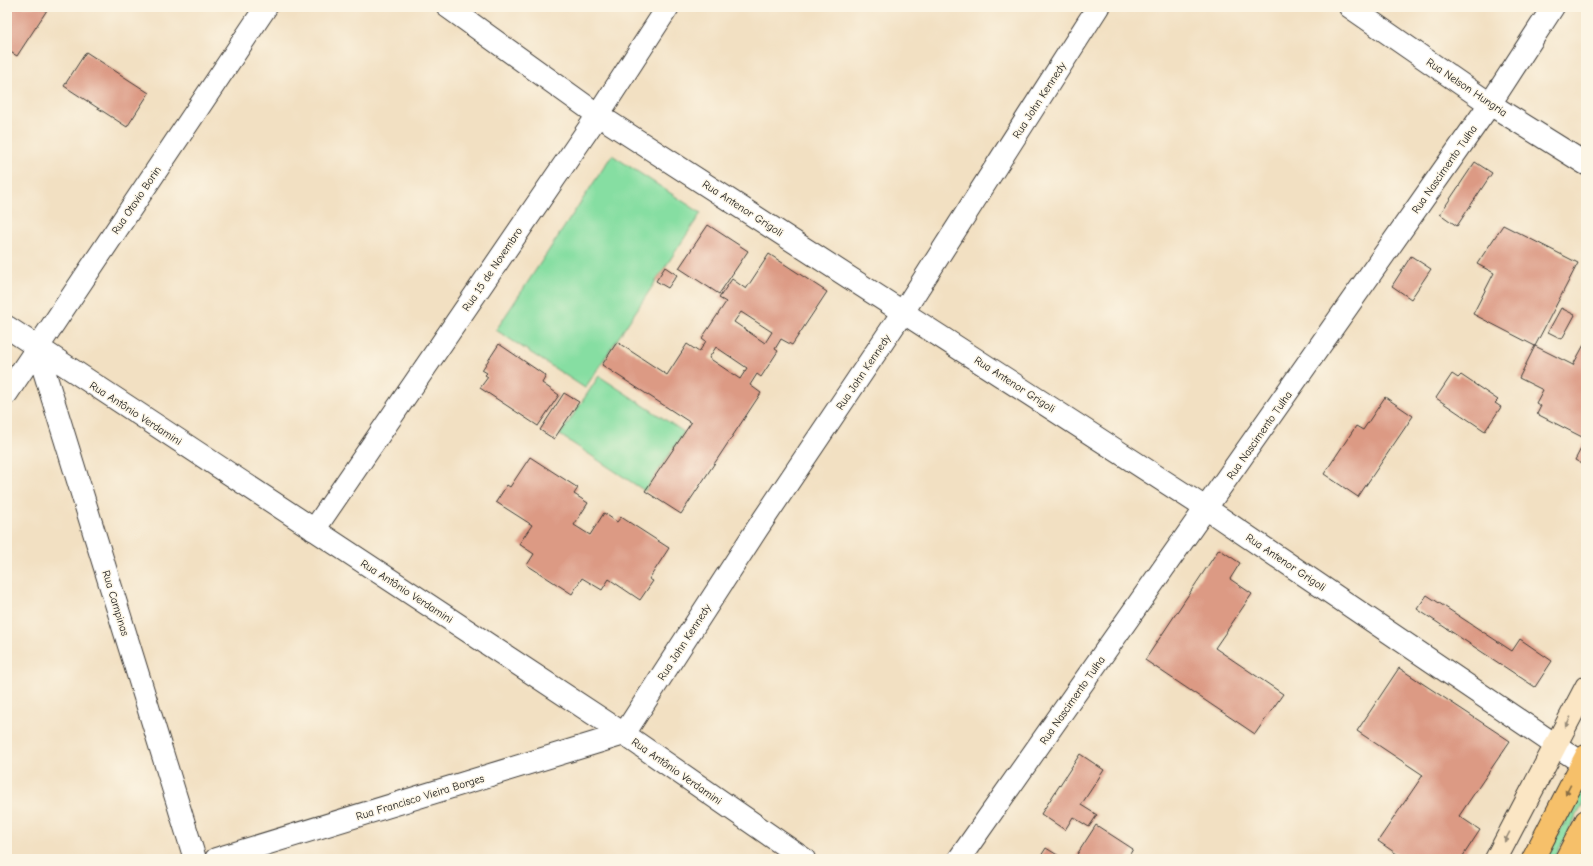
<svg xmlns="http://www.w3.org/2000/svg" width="1593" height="866" viewBox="0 0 1593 866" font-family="'Comic Neue',sans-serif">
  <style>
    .grass { fill: url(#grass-tufts); stroke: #517d5f }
    .pitch { fill: #86dea2; stroke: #517d5f }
    .building { fill: #dc9a84; fill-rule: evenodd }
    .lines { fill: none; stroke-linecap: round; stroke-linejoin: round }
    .street-casing { stroke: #3c3935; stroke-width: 24 }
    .secondary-casing { stroke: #3c3935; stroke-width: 24 }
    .primary-casing { stroke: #3c3935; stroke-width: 24 }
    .street { stroke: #fff; stroke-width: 22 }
    .secondary { stroke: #fbe6c4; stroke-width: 22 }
    .primary { stroke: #f6c06b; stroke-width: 22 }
    .oneway { fill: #978b78 }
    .oneway2 { fill: #896e44 }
    .labels { text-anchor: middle; stroke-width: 3; stroke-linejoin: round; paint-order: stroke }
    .street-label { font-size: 11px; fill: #1c1c1c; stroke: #fcf5e5 }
  </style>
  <defs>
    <pattern id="grass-tufts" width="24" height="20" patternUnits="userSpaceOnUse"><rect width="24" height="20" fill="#86dea2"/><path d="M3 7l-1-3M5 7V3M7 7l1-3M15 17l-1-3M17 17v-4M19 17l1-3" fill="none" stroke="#73be8b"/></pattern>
  </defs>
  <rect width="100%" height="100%" fill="#fcf5e5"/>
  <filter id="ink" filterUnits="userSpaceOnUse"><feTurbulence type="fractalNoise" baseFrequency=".025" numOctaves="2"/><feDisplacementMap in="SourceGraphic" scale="8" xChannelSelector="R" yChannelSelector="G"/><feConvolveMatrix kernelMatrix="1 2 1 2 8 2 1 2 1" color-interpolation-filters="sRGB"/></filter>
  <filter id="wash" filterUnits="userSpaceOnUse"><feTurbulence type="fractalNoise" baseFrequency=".012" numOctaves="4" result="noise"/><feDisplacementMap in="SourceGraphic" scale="16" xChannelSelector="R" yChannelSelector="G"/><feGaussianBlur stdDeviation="0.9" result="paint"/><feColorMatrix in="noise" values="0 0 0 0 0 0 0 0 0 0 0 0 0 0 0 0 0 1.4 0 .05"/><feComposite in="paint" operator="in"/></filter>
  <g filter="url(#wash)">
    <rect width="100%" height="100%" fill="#f2e0c2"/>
    <path class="grass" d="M1586 781V798L1554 859H1545Z"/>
    <path class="pitch" d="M612 155 701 213 585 388 496 330Z
      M599 376 684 432 645 491 560 435Z"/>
    <g id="blocks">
      <path class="building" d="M7 7H49L17 56 7 50Z
        M86 52 149 93 127 127 64 86Z
        M1475 162 1492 173 1457 226 1440 214Z
        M708 225 748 251 719 294 679 268Z
        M1503 225 1578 263 1535 346 1473 314 1494 273 1477 264Z
        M769 254 827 292 792 345 781 339 775 349 778 351 761 377 757 374 750 385 761 393 681 514 645 491 691 423 602 365 617 342 667 375 687 344 699 352 706 341 702 338 726 302 719 298 732 279 746 289ZM741 312 772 332 765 343 734 322ZM716 347 747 368 740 379 709 358Z
        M1411 256 1431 269 1411 299 1392 286Z
        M665 267 677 275 668 288 656 281Z
        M1561 308 1575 315 1562 339 1548 332Z
        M1586 341V466L1575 460 1586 439 1537 414 1541 406 1536 403 1543 390 1519 378 1535 346 1573 365Z
        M499 344 546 376 542 383 559 395 538 426 480 388 488 377 485 375 487 373 482 370Z
        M1452 374 1458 378 1461 375 1498 400 1495 403 1501 407 1485 431 1436 398Z
        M564 393 579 402 554 439 540 430Z
        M1385 397 1413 416 1358 497 1324 474 1356 426 1363 430Z
        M530 457 578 488 574 494 588 503 574 525 590 535 604 513 617 522 621 517 669 548 649 579 653 581 640 600 609 579 602 590 582 578 572 594 527 565 534 554 519 544 532 525 496 502 507 485 510 487Z
        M1219 549 1240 563 1230 579 1252 594 1215 648 1283 694 1255 734 1145 660Z
        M1427 595 1512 651 1520 639 1552 661 1535 687 1417 609Z
        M1399 668 1510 741 1459 816 1480 830 1461 859H1404L1378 841 1423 775 1357 731Z
        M1080 754 1104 770 1081 805 1097 815 1089 827 1073 817 1065 830 1041 814Z
        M1096 825 1133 849 1127 859H1081L1076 856Z
        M1046 848 1064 859H1039Z"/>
    </g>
  </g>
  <g filter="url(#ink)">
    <use href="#blocks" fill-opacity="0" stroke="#3c3935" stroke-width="1"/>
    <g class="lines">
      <defs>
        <path id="street" d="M448 7 598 115 1207 509 1582 763
          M1350 7 1490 104 1586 164
          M7 327 624 734 804 859
          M37 348 195 859
          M7 393 266 7
          M314 530 598 115 668 7
          M216 859 624 734 757 529 903 312 1098 7
          M959 859 1490 104 1553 7"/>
        <path id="secondary" d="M1496 859 1586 687"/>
        <path id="primary" d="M1533 859 1586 756
          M1566 859 1586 821"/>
      </defs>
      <use href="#street" class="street-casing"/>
      <use href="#secondary" class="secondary-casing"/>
      <use href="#primary" class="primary-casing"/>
      <use href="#street" class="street"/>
      <use href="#secondary" class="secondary"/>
      <use href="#primary" class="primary"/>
    </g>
    <defs><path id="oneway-solid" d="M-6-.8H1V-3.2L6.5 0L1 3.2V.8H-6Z"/></defs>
    <g class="oneway">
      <use href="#oneway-solid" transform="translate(1568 722) rotate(118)"/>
      <use href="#oneway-solid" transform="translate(1507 837) rotate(118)"/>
    </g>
    <use class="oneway2" href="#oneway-solid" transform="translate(1568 790) rotate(117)"/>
  </g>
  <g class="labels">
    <g class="street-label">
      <text transform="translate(1467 87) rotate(34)" y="4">Rua Nelson Hungria</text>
      <text transform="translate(1039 100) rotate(-57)" y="4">Rua John Kennedy</text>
      <text transform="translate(1444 169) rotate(-55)" y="4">Rua Nascimento Tulha</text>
      <text transform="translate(136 200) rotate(-56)" y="4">Rua Otavio Borin</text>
      <text transform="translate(743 208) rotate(33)" y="4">Rua Antenor Grigoli</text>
      <text transform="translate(492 269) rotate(-56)" y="4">Rua 15 de Novembro</text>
      <text transform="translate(863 372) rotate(-56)" y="4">Rua John Kennedy</text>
      <text transform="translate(1015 384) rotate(33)" y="4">Rua Antenor Grigoli</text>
      <text transform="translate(136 413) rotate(33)" y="4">Rua Antônio Verdamini</text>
      <text transform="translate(1259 435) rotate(-55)" y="4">Rua Nascimento Tulha</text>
      <text transform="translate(1286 562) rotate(34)" y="4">Rua Antenor Grigoli</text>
      <text transform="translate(407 591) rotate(33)" y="4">Rua Antônio Verdamini</text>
      <text transform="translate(116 603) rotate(73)" y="4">Rua Campinas</text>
      <text transform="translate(684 642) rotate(-57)" y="4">Rua John Kennedy</text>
      <text transform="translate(1072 700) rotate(-55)" y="4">Rua Nascimento Tulha</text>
      <text transform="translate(677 771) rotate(35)" y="4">Rua Antônio Verdamini</text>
      <text transform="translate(420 797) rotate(-17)" y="4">Rua Francisco Vieira Borges</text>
    </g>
  </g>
  <rect width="1593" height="866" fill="none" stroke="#fcf5e5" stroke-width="24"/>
</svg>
